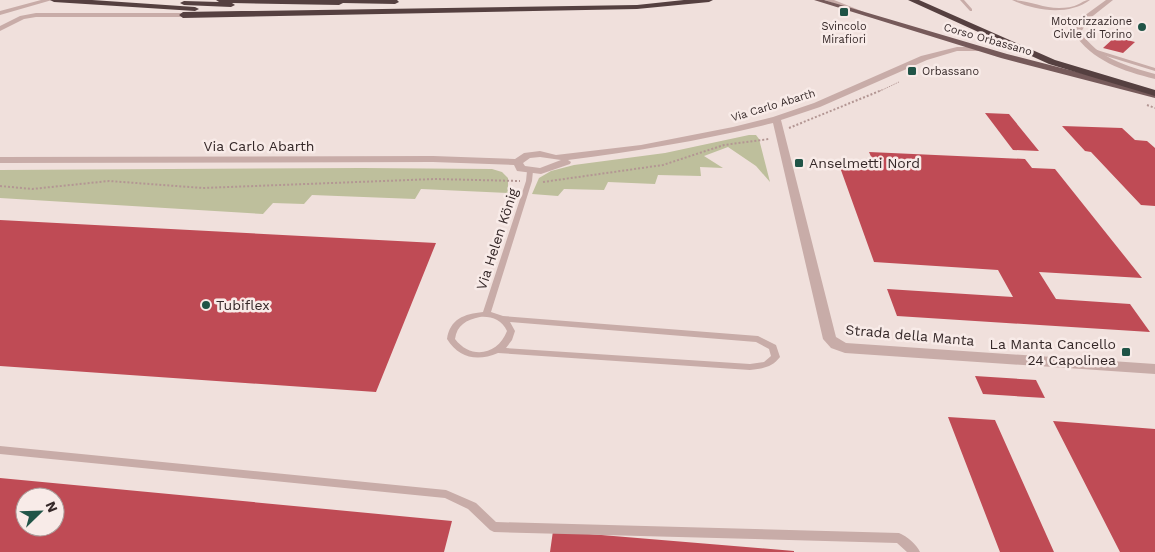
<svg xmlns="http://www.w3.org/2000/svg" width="1155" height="552" viewBox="0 0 1155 552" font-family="'Work Sans',sans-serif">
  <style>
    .green { fill: #bebf9c }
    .building { fill: #bf4b55; fill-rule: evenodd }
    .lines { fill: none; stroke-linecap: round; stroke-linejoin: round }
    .path-far1 { stroke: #b39693; stroke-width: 1; stroke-dasharray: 1 1; stroke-linecap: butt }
    .path { stroke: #b39693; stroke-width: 2; stroke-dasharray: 2 2; stroke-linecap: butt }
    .lane { fill: #c8aca8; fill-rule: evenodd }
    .street { fill: #c8aca8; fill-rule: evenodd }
    .primary { fill: #765a5a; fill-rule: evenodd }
    .highway { fill: #554040; fill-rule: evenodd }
    .poi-dot { fill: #205447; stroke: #f8ebe8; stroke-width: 2 }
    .labels { text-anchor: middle; stroke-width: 5; stroke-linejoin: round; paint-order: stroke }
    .far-poi-label { font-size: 11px; fill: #352828; stroke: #f8ebe8; text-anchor: end }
    .far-street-label { font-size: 11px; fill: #352828; stroke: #f8ebe8 }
    .street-label { font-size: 14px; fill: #352828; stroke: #f8ebe8 }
    .poi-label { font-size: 14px; fill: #352828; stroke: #f8ebe8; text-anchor: start }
  </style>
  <rect width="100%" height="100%" fill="#f0e0dc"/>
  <path class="green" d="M749 135H756L759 139 770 182 756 166 728 147 704 156 723 168 700 167 701 176 658 175 655 184 608 182 604 190 564 189 558 196 532 194 539 178 551 171 574 165 665 153Z
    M362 168 492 169 502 172 508 178V193L421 189 415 199 312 195 304 204 273 203 263 214 0 198V170Z"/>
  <path class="building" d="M1115 37 1135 42 1123 53 1103 48Z
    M985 113 1009 114 1039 151 1013 150Z
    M1062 126 1122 128 1135 140 1147 141 1155 148V206L1141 205 1091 152 1085 151Z
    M869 152 1025 159 1032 168 1055 169 1142 278 1039 272 1056 299 1130 304 1150 332 897 316 887 289 1013 297 998 270 874 262 837 159 873 161Z
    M0 220 436 243 376 392 0 366Z
    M975 376 1036 380 1045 398 983 394Z
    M948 417 995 420 1054 552H1000Z
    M1053 421 1155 429V552H1120Z
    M0 478 452 521 444 552H0ZM25 497H55V527H25Z
    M553 531 794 551V552H550Z"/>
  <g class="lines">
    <path class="path-far1" d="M880 91 899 82"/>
    <path class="path" d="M1147 105 1155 108
      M789 128 882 90
      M543 182 663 165 724 145 769 139
      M0 186 32 189 109 181 203 188 435 179 520 181"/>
    <path class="lane" d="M960 0H964L972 9V11H970Z
      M1012 0C1028 0 1043 8 1059 8 1066 8 1073 7 1079 4 1083 2 1085 0 1090 0 1068 16 1035 11 1012 0Z
      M1093 50H1097L1155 68V71L1093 52Z
      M530 169 533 171 532 181 491 312 503 316 758 336 776 345 780 357C771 368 764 368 750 370L498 353C477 362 459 358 447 339 450 319 464 314 483 312L526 181 527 171ZM480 317C491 316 502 320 507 331 498 355 471 360 455 339 457 325 466 320 480 317ZM510 322 756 342 769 349 771 356 764 362 750 364 506 348 512 340 515 331Z
      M0 446 446 490 476 503 496 522 899 533C907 536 917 545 920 552H907L897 543 494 532 490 530 468 509 445 498 0 454Z"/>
    <path class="street" d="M41 0H52L0 15V11Z
      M825 0H834L864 12 859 13Z
      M1106 0H1113L1089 19 1081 32C1097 58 1127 66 1155 74V79C1123 71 1092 61 1073 32L1084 16Z
      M36 13H183L186 15 183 17H36L24 19 0 31V26L20 16Z
      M957 47H980L984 49 980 51H957L927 60 820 107 781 120 836 337 846 343 1155 364V374L845 353 831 348 823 339 773 123C705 140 637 151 568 160L571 162 570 164 541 174 517 171 514 165 433 162 0 163V157L433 156 515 159 524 153 540 151 556 155 641 145 733 127 773 117 814 103 921 56ZM540 157 561 160 540 168 525 166 523 163 530 158Z"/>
    <path class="primary" d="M814 0H824L1007 54 1155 92V98L1001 58Z"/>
    <path class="highway" d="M50 0H92L195 7 199 9 195 11 54 2Z
      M216 0H397L399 2 395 4 343 3 339 5 232 3 235 5 231 7 184 5 180 3 184 1 219 2Z
      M684 0H713L709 2 637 9 183 18 179 15 183 12 637 5Z
      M908 0H919L1055 60 1155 90V96L1049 64Z"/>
  </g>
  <g class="poi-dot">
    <rect x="839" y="7" width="10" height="10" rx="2.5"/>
    <circle cx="1142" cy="27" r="5"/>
    <rect x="907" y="66" width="10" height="10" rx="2.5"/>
    <rect x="794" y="158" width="10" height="10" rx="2.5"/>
    <circle cx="206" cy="305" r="5"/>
    <rect x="1121" y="347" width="10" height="10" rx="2.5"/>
  </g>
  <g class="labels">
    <g class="far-poi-label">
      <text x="1132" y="25">Motorizzazione<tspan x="1132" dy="13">Civile di Torino</tspan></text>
      <text x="844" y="30" text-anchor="middle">Svincolo<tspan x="844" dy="13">Mirafiori</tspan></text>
      <text x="922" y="75" text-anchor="start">Orbassano</text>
    </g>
    <g class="far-street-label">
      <text transform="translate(988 39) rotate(16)" y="4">Corso Orbassano</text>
      <text transform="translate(773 105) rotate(-17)" y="4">Via Carlo Abarth</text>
    </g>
    <g class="street-label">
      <text x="259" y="151">Via Carlo Abarth</text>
      <text transform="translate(497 239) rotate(-72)" y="5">Via Helen König</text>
      <text transform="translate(910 335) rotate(5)" y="5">Strada della Manta</text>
    </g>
    <g class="poi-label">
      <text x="809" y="168">Anselmetti Nord</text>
      <text x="216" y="310">Tubiflex</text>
      <text x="1116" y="349" text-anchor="end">La Manta Cancello<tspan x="1116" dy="16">24 Capolinea</tspan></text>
    </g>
  </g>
  <g transform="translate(40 512) rotate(67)"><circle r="24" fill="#f8ebe8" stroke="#aa9d9b"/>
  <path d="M0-4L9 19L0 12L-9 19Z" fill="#205447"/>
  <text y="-8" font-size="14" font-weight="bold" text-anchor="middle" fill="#352828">N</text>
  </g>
</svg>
